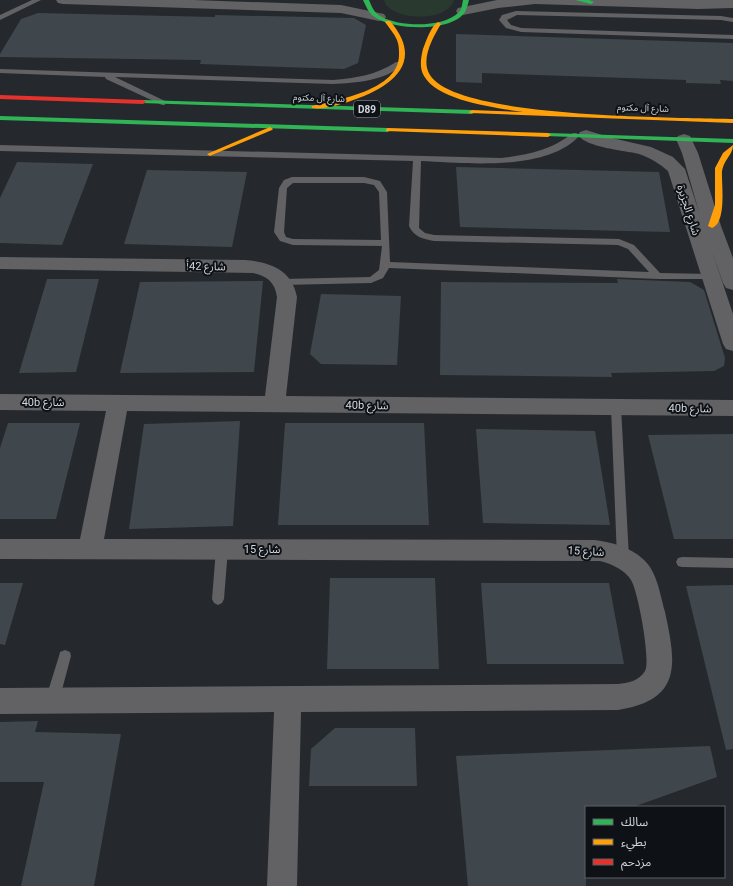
<svg xmlns="http://www.w3.org/2000/svg" width="733" height="886" viewBox="0 0 733 886" font-family="Roboto,'Noto Sans Arabic',sans-serif">
  <style>
    .green { fill: #2a392f }
    .building { fill: #3f464c }
    .lines { fill: none; stroke-linecap: round; stroke-linejoin: round }
    .lane { fill: #626163; fill-rule: evenodd }
    .street { fill: #626163; fill-rule: evenodd }
    .fast { fill: #30b455; fill-rule: evenodd }
    .slow { fill: #ff9f0a; fill-rule: evenodd }
    .jam { fill: #e5322d; fill-rule: evenodd }
    .labels { text-anchor: middle; stroke-width: 4; stroke-linejoin: round; paint-order: stroke }
    .far-street-label { font-size: 9px; fill: #d1d7dd; stroke: #0e1216 }
    .shield { fill: #0e1216; stroke: #969ca1; stroke-width: 1 }
    .shield-label { font-size: 10px; font-weight: bold; fill: #d1d7dd }
    .street-label { font-size: 11px; fill: #d1d7dd; stroke: #0e1216 }
  </style>
  <rect width="100%" height="100%" fill="#25292e"/>
  <path class="green" d="M384 0H454C446 25 387 19 384 0Z"/>
  <path class="building" d="M38 13 215 17V15L354 18 366 25 358 63 344 69 200 64 201 60 0 57V54L21 19Z
    M456 34 733 43V81L720 80 721 84 686 83V80L482 73V83L456 82Z
    M17 162 93 164 62 245 0 243V198Z
    M456 167 659 172 670 232 460 227Z
    M147 170 247 172 232 247 124 244Z
    M47 279H99L76 372 19 373Z
    M617 279 690 282 704 290 725 358 724 366 714 371 611 373 612 377 440 375 441 282 618 283Z
    M263 281 254 372 120 373 140 282Z
    M321 294 401 296 397 365 321 364 310 354Z
    M240 421 233 526 129 529 144 424Z
    M8 423H80L56 519H0V448Z
    M285 423H424L429 525H278Z
    M476 429 595 431 610 525 483 523Z
    M733 434V539H674L648 435Z
    M330 578H435L439 669H327Z
    M0 583H23L5 645 0 644Z
    M481 583H609L624 664H487Z
    M733 585V749L726 750 686 586Z
    M38 721 35 732 121 734 94 886H21L44 782H0V722Z
    M335 728H415L417 786H309L311 749Z
    M710 746 717 777 633 807H586V886H468L456 756Z"/>
  <g class="lines">
    <path class="lane" d="M32 0H41L0 20V15Z
      M516 11 721 16 733 18V22L721 20 517 15 507 20 511 25 521 28 733 35V39L521 32 506 28 499 20 502 15Z
      M396 62H399L403 64C386 81 355 83 333 84L115 77 165 101V105H162L106 79 105 77 0 73V69L333 80C356 78 376 75 396 62Z
      M573 133H576L580 135C548 172 465 163 421 161L419 228 425 233 434 235 619 239 634 245 660 273 711 274 714 275 716 277 714 279H658L389 268 383 278 371 283 283 285 278 282 283 279 370 277 379 270 382 246 293 245 280 241 274 232 279 188 284 180 292 177H364L380 181 387 192 390 262 649 272 628 249 618 245 434 241C423 239 414 237 409 226L413 161 0 151V145L501 158C528 155 551 150 573 133ZM293 183H364L374 185 379 192 381 240 293 239 286 237 284 232 287 188Z
      M616 403 620 404 621 407 629 558 627 562 623 563 619 562 617 558 611 407 612 404Z
      M222 544 226 545 228 549 224 599 222 603 218 605 214 603 212 599 216 549 218 545Z
      M682 557 733 558V568L682 567 678 566 676 562 678 558Z
      M65 650 70 652 71 656 59 701 57 706 52 707 47 706 45 701 59 656 60 652Z"/>
    <path class="street" d="M56 0H193L341 5 384 14 386 17 384 20 379 21 341 13 63 4 58 3Z
      M497 0H733V8L698 9 535 4 498 8 463 15 458 14 456 11 458 8Z
      M586 130 612 138 651 147 673 157 685 169 699 212 682 153 676 139 678 136 684 134 690 136 698 153 721 226 733 258V290L726 288 723 283 712 251 733 314V351L726 349 723 344 668 171C659 163 650 158 639 154 624 150 587 148 578 135L580 132Z
      M0 257 245 260C270 262 292 270 297 297L286 396 733 400V416L127 411 104 539 595 540C611 542 630 547 643 559 657 571 660 594 665 612 676 663 683 700 618 710L301 712 297 886H267L274 712 0 714V688L618 684C628 683 639 681 645 671 651 661 638 591 631 580 625 570 612 564 600 561L0 559V539H80L106 411 0 410V394L265 396 277 297C275 282 267 276 253 273L0 269Z"/>
    <path class="fast" d="M363 0H369C372 7 374 13 382 17 400 27 444 28 459 12 462 9 462 4 463 0H469C468 4 467 8 465 12 452 32 397 30 378 19 369 15 367 8 363 0Z
      M575 0H589L594 2 591 4Z
      M143 100 472 110 475 112 472 114 141 103V101Z
      M0 116 388 128 391 130 388 132 0 120Z
      M548 133 733 139V143L546 136V134Z"/>
    <path class="slow" d="M386 21H390C427 64 389 89 348 102 337 105 323 110 312 108V106C337 100 399 90 399 55 399 50 399 45 397 40 394 33 389 28 385 22Z
      M438 22 441 24C433 37 420 60 430 75 457 119 679 117 733 119V123L470 113 469 112 472 110 523 112C497 108 438 101 424 76 419 68 421 57 423 49 426 41 431 26 438 22Z
      M270 127 273 129 272 130 212 155 210 156 207 154Z
      M388 128 548 133 551 135 548 137 386 131V129Z
      M733 145C733 156 721 161 722 176 722 188 726 223 712 228L708 226 715 205V168L723 153Z"/>
    <path class="jam" d="M0 95 143 100 146 102 143 104 0 99Z"/>
  </g>
  <g class="labels">
    <g class="far-street-label">
      <text transform="translate(319 98) rotate(2)" y="3">شارع آل مكتوم</text>
      <text transform="translate(643 108) rotate(2)" y="3">شارع آل مكتوم</text>
    </g>
    <rect class="shield" x="354" y="101" width="26" height="16" rx="3"/>
    <g class="shield-label">
      <text x="367" y="113">D89</text>
    </g>
    <g class="street-label">
      <text transform="translate(689 210) rotate(72)" y="4">شارع الجزيرة</text>
      <text transform="translate(206 266) rotate(1)" y="4">شارع 42أ</text>
      <text x="43" y="406">40b شارع</text>
      <text transform="translate(367 405) rotate(1)" y="4">40b شارع</text>
      <text transform="translate(690 408) rotate(1)" y="4">40b شارع</text>
      <text x="262" y="553">شارع 15</text>
      <text transform="translate(586 551) rotate(3)" y="4">شارع 15</text>
    </g>
  </g>
  <rect x="585" y="806" width="140" height="72" fill="#0e1216" stroke="#5c6166"/>
  <rect x="593" y="819" width="20" height="6" fill="#30b455" stroke="#5c6166"/>
  <text x="621" y="826" font-size="12" fill="#d1d7dd">سالك</text>
  <rect x="593" y="839" width="20" height="6" fill="#ff9f0a" stroke="#5c6166"/>
  <text x="621" y="846" font-size="12" fill="#d1d7dd">بطيء</text>
  <rect x="593" y="859" width="20" height="6" fill="#e5322d" stroke="#5c6166"/>
  <text x="621" y="866" font-size="12" fill="#d1d7dd">مزدحم</text>
</svg>
